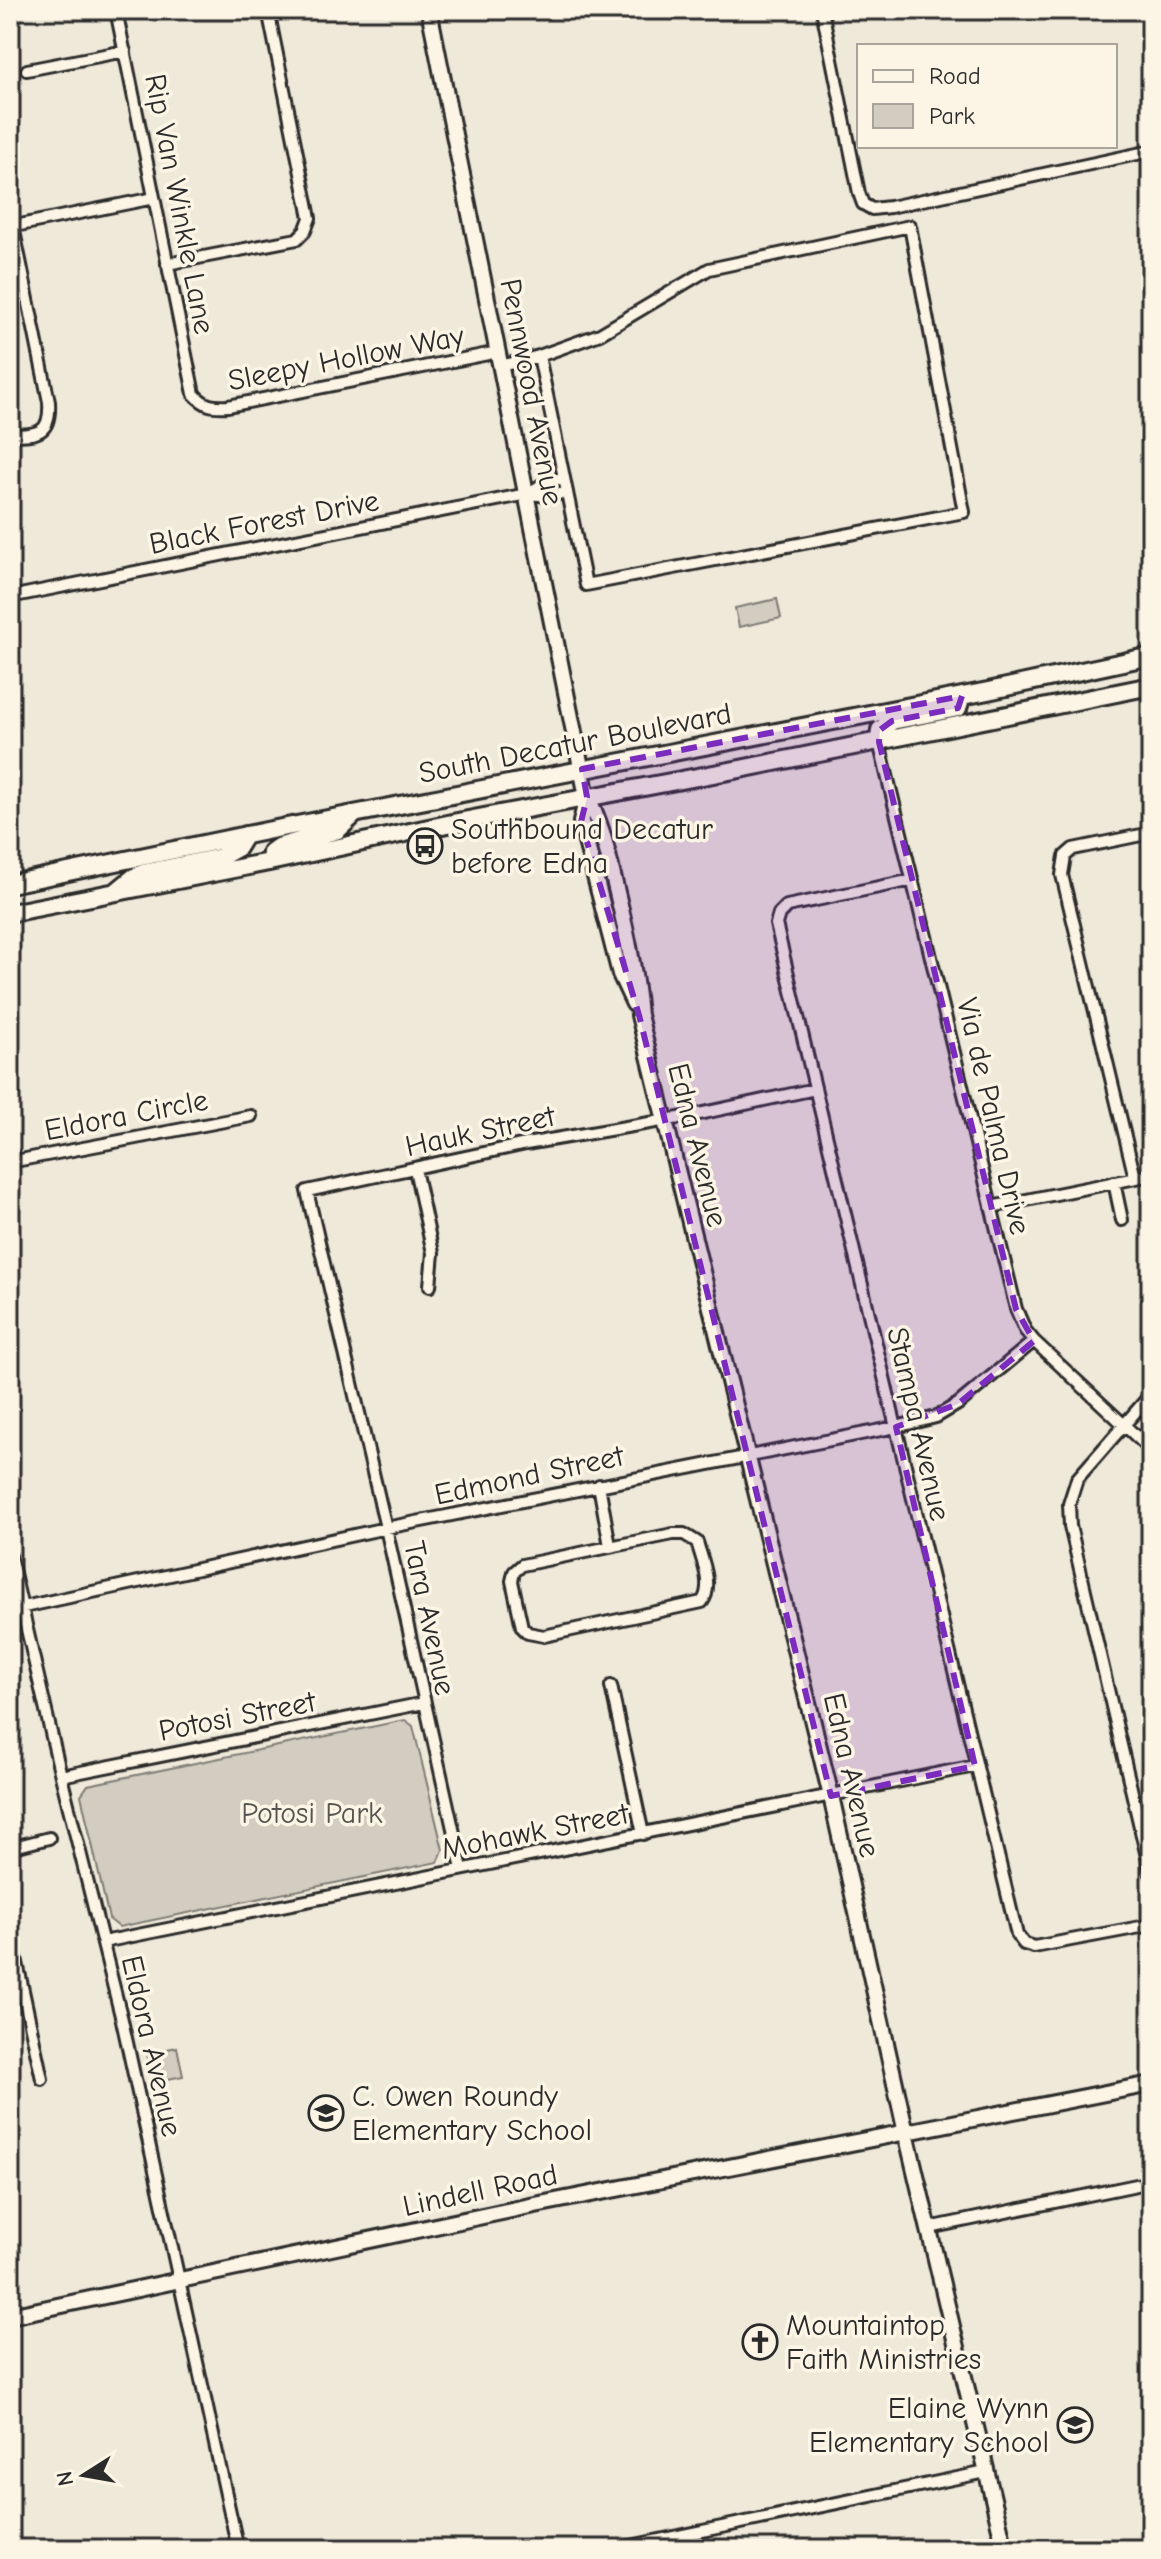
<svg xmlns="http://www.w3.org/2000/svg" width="1161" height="2559" viewBox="0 0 1161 2559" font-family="'Comic Neue',sans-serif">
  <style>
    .green { fill: #d2cdc0; stroke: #7e7c76; stroke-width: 2 }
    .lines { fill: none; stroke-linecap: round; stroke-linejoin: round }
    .street-casing { stroke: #2b2b2b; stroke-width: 16 }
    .secondary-casing { stroke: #2b2b2b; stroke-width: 20 }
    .primary-casing { stroke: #2b2b2b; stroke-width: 22 }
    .street { stroke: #fcf5e5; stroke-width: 10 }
    .secondary { stroke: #fcf5e5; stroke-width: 14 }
    .primary { stroke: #fcf5e5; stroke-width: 16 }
    .marked { fill: #7b2cbf; fill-opacity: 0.2; stroke: #7b2cbf; stroke-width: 6; stroke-dasharray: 16 10; stroke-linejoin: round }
    .labels { text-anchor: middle; stroke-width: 7; stroke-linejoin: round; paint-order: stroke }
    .street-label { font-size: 30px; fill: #2b2b2b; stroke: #fcf5e5 }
    .poi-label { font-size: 30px; fill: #2b2b2b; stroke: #fcf5e5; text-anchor: start }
    .park-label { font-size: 30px; fill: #555450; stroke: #fcf5e5 }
  </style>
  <rect width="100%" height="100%" fill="#efe9da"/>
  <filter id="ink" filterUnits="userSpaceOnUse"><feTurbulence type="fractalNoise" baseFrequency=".0125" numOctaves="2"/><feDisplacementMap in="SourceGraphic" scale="16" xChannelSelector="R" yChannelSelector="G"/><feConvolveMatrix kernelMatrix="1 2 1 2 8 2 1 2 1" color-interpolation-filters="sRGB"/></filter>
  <g filter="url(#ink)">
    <path class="green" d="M777 599 781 618 739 627 735 608Z
      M405 1720 413 1726 443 1850 438 1862 119 1927 109 1919 81 1795 88 1785Z
      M177 2047 183 2076 153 2082 147 2053Z"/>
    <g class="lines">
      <defs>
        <path id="street" d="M116 10 194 394C205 406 212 407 228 406L498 352
          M822 10 859 193 863 204 872 209 890 207 1151 151
          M27 70 125 51
          M10 227 154 198
          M167 264 297 239 305 231 310 218 268 10
          M501 366 539 356 586 585 964 512 910 226 709 269 600 334 539 356
          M10 435C38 435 51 434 49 402L13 226
          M527 494 548 481 564 478
          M10 597 527 494 550 496 567 492
          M879 742 1016 1309 1025 1330 1034 1341 1151 1450
          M913 880 787 906 779 914 776 924 1017 1935 1024 1944 1034 1947 1151 1925
          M10 1162 251 1116
          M415 1169 433 1253 430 1286
          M1135 1178 1062 875 1065 856 1073 849 1151 833
          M1114 1182 1122 1220
          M991 1207 1151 1175
          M1151 1394 1077 1479 1069 1504 1070 1526 1151 1874
          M599 1485 610 1546
          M673 1534H684L697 1542C702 1560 714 1586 702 1602L544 1636 528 1633 522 1627 512 1581 514 1572 522 1565Z
          M10 1556 61 1776 122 2020 238 2549
          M10 1610 386 1528 896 1427 936 1417 958 1404 1034 1341
          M611 1686 643 1834
          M61 1776 424 1703
          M10 1848 49 1838
          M462 1869 386 1528 307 1191 526 1144 685 1117 815 1089
          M10 1930 42 2079
          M103 1942 975 1766
          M929 2228 1151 2182
          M616 2549 986 2472"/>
        <path id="secondary" d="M429 10 587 797C602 823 607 851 614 880 625 925 635 969 639 1015L831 1796 906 2133 1005 2549
          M587 797 581 822 620 974 634 1004
          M10 2316 530 2206 1151 2084"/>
        <path id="primary" d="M879 742 880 730 892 721 958 708 962 696
          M270 862 271 852 278 847 338 830 355 814
          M10 884 271 830 988 691 1151 656
          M117 891 134 877 143 873 221 857 237 848 245 835
          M10 913 274 861 452 823 740 769 1151 686"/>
      </defs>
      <use href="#street" class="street-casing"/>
      <use href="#secondary" class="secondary-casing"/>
      <use href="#primary" class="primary-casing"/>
      <use href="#street" class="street"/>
      <use href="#secondary" class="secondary"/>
      <use href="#primary" class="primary"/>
    </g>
  </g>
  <path class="marked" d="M962 696 958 708 892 721 880 730 879 742 1016 1309 1034 1341 958 1404 896 1427 975 1766 831 1796 639 1015 581 822 587 797 582 769Z"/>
  <defs>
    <symbol id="bus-ring" viewBox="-11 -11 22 22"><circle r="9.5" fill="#fcf5e5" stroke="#2b2b2b" stroke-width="1.5"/><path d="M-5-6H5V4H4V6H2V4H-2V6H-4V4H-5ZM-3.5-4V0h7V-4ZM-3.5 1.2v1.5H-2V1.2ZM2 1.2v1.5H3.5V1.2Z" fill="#2b2b2b"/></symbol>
    <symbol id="school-ring" viewBox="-11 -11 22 22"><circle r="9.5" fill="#fcf5e5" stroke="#2b2b2b" stroke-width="1.5"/><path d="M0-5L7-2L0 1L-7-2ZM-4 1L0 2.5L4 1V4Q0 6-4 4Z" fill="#2b2b2b"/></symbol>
    <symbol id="church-ring" viewBox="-11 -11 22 22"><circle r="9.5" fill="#fcf5e5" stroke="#2b2b2b" stroke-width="1.5"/><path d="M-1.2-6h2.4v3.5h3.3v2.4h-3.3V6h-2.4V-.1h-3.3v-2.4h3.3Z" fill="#2b2b2b"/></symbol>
  </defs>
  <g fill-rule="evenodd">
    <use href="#bus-ring" x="405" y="826" width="40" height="40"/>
    <use href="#school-ring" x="306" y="2093" width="40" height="40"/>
    <use href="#church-ring" x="740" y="2322" width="40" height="40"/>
    <use href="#school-ring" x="1055" y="2405" width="40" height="40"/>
  </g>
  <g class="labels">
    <g class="street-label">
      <text transform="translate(180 204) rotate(79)" y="10">Rip Van Winkle Lane</text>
      <text transform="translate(346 358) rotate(-11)" y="10">Sleepy Hollow Way</text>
      <text transform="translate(532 392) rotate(79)" y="10">Pennwood Avenue</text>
      <text transform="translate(264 522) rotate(-11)" y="10">Black Forest Drive</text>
      <text transform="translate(575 743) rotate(-11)" y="10">South Decatur Boulevard</text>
      <text transform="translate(126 1115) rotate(-11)" y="10">Eldora Circle</text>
      <text transform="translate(994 1116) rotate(77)" y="10">Via de Palma Drive</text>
      <text transform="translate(480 1131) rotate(-12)" y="10">Hauk Street</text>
      <text transform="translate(698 1145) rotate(76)" y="10">Edna Avenue</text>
      <text transform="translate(919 1424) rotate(77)" y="10">Stampa Avenue</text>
      <text transform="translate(529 1475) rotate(-12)" y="10">Edmond Street</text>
      <text transform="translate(430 1618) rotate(78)" y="10">Tara Avenue</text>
      <text transform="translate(237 1716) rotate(-11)" y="10">Potosi Street</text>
      <text transform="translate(852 1775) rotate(77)" y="10">Edna Avenue</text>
      <text transform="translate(535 1831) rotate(-11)" y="10">Mohawk Street</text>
      <text transform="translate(152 2046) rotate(77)" y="10">Eldora Avenue</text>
      <text transform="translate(480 2190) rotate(-12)" y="10">Lindell Road</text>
    </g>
    <g class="poi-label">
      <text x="451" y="839">Southbound Decatur<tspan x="451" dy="34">before Edna</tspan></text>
      <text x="352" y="2106">C. Owen Roundy<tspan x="352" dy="34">Elementary School</tspan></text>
      <text x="786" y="2335">Mountaintop<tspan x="786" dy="34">Faith Ministries</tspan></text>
      <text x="1049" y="2418" text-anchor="end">Elaine Wynn<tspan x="1049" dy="34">Elementary School</tspan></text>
    </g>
    <g class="park-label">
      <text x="312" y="1823">Potosi Park</text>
    </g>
  </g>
  <rect width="1161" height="2559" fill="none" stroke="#fcf5e5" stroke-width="40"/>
  <rect x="20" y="20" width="1121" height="2519" fill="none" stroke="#2b2b2b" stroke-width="3" filter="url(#ink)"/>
  <rect x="857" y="44" width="260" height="104" fill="#fcf5e5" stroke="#a8a49b" stroke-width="2"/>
  <rect x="873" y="70" width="40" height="12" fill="#fcf5e5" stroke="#a8a49b" stroke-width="2"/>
  <text x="929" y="84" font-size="24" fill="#2b2b2b">Road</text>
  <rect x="873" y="104" width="40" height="24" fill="#d2cdc0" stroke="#a8a49b" stroke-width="2"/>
  <text x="929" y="124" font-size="24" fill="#2b2b2b">Park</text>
  <g transform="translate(84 2475) rotate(259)" stroke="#fcf5e5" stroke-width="6" paint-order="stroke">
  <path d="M0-6L14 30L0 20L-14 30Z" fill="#2b2b2b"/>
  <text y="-12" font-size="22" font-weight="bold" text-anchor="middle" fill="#2b2b2b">N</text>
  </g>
</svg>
